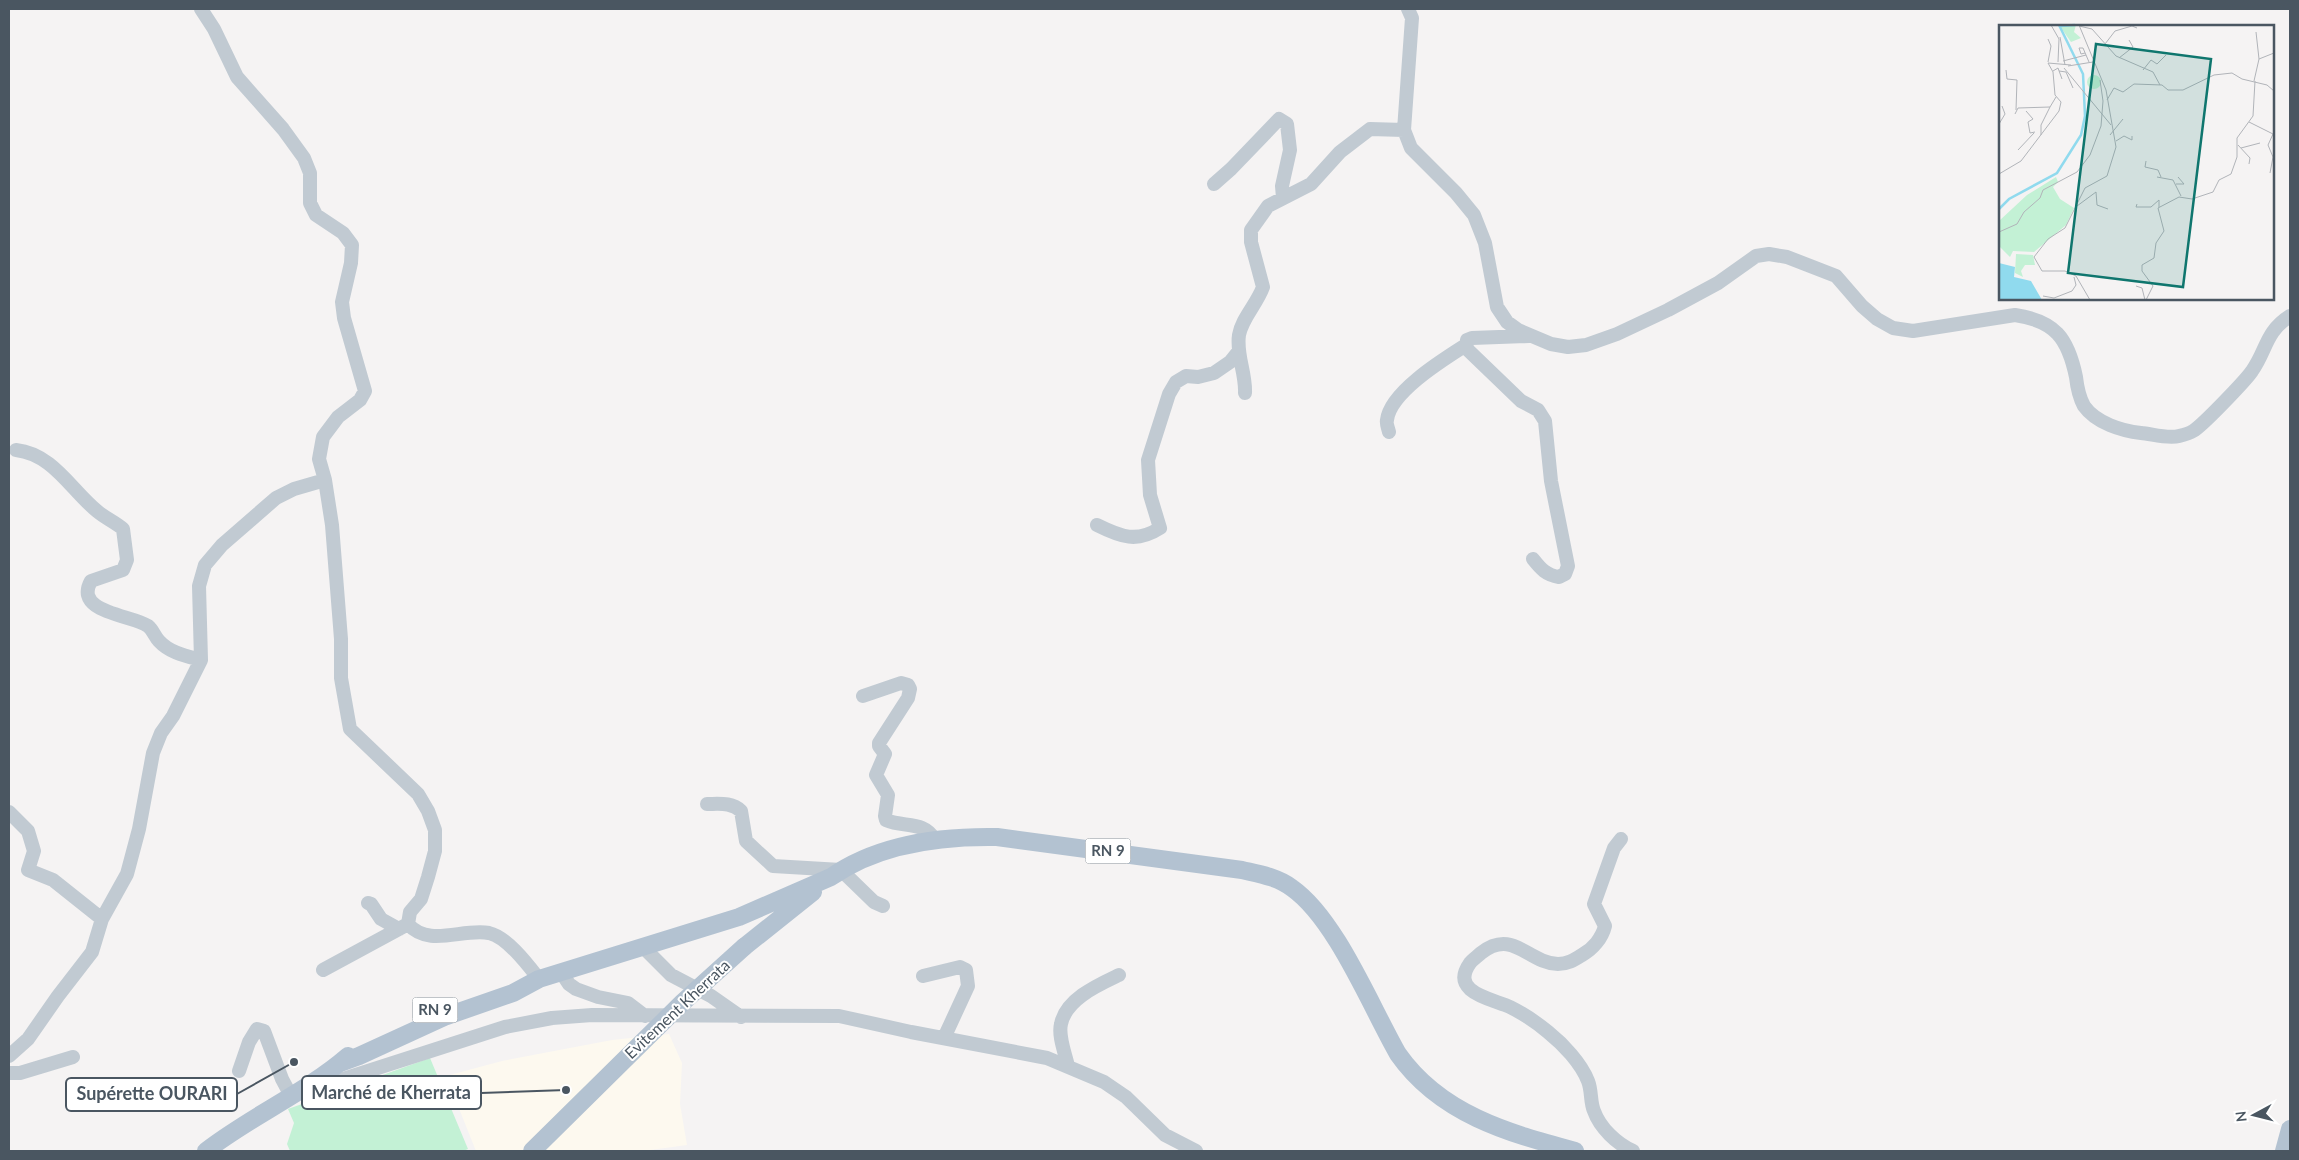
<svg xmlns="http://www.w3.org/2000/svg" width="2299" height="1160" viewBox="0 0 2299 1160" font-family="Lato,sans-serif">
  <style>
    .commercial { fill: #fdf9ef }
    .green { fill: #c3f1d5 }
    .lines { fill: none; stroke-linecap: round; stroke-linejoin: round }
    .minor { stroke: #c1cad2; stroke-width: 14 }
    .major { stroke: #b3c2d1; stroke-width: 18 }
    .major-bridge { stroke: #b3c2d1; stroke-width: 18 }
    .labels { text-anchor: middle; stroke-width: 4; stroke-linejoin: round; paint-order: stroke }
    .shield { fill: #fff; stroke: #808990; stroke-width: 1 }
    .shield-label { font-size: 15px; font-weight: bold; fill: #4a5661 }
    .street-label { font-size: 16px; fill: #4a5661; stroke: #fff }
    .inset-river { fill: none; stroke: #90daee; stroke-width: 2.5 }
    .inset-road { fill: none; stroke: #b1b4b9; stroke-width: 1 }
    .view { fill: #0f766e; fill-opacity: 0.15; stroke: #0f766e; stroke-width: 2.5 }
    .inset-edge { fill: none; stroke: #4a5661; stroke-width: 2.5 }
    .leader { fill: none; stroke: #4a5661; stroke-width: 2 }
    .callout-dot { fill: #4a5661; stroke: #fff; stroke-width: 2 }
    .callout { fill: #fff; stroke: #4a5661; stroke-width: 2 }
    .callout-label { font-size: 18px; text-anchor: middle; font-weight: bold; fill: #4a5661 }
  </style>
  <rect width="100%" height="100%" fill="#f5f3f3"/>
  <path class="commercial" d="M669 1034 682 1063 680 1104 687 1145 643 1151H476L446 1076 502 1061 612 1040Z"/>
  <path class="green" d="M430 1058 468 1149 463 1151H290L287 1144 294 1123 288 1109Z"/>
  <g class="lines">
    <path class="minor" d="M201 9 214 29 237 77 283 129 304 158 310 173V203L316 215 343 233 352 245 351 263 342 302 344 318 365 391 360 400 338 417 323 437 319 459 325 480 332 525 341 639V678L350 729 418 794 428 811 435 830V851L428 877 421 899 410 912 408 924C429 948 462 928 489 933 507 937 528 965 539 979
      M1408 9 1412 18 1404 130 1411 148 1456 193 1474 215 1485 243 1497 307 1507 322 1518 330 1551 344 1568 347 1586 345 1617 334 1668 310 1718 283 1756 256 1769 254 1787 257 1836 276 1862 306 1877 319 1893 328 1913 331 2015 315C2055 321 2068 338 2076 377 2077 386 2079 397 2084 406 2096 423 2122 431 2141 433 2152 434 2168 439 2179 436 2183 435 2190 433 2193 431 2202 426 2246 380 2252 371 2267 350 2265 332 2290 316
      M1214 184 1231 169 1279 119 1287 124 1290 150 1282 186 1283 198
      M1529 336 1472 338 1467 340 1466 345 1468 350 1521 401 1538 410 1545 421 1551 481 1568 566 1565 574 1559 577C1546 575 1541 569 1533 559
      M1245 393C1246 373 1236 355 1239 335 1242 318 1257 304 1263 287L1251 242V230L1268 206 1311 184 1340 152 1370 129 1404 130
      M1389 432C1388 428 1386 423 1387 420 1390 392 1444 359 1466 345
      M16 450C53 454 71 490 97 511 105 518 115 522 123 529L127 560 123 570 91 581C73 613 133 615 148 626 153 630 155 637 159 641 170 653 186 656 201 660
      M1097 525C1121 537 1137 543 1160 528L1150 495 1148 460 1169 394 1176 382 1186 376 1198 377 1214 373 1230 362 1238 352
      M863 696 901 683 908 685 910 689 908 698 879 743V746L885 754 876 775 888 795 885 816 886 820C904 828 924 820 935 840
      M707 804C719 804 732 802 741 811L746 841 773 866 841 870 874 902 883 906
      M9 812 28 831 34 851 28 870 53 880 102 919
      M1621 839 1614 848 1594 904 1605 926C1602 938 1593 949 1582 955 1574 960 1568 964 1558 964 1528 963 1513 928 1481 953 1478 956 1472 960 1470 963 1449 993 1493 999 1510 1007 1524 1014 1536 1022 1548 1032 1563 1044 1581 1063 1588 1081 1592 1091 1590 1102 1594 1111 1600 1128 1617 1144 1633 1151
      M368 903 371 904 381 919 399 929
      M644 948 671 975 711 996 741 1017
      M323 970 408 924
      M561 972 569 984 576 989 598 997 628 1003 645 1016
      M923 976 960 967 966 970 968 986 944 1038
      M9 1056 28 1039 58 996 92 952 102 919 127 874 139 829 153 753 161 733 173 716 201 660 199 586 205 565 222 545 276 498 294 489 325 480
      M1068 1066C1065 1053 1058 1036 1061 1024 1066 999 1098 985 1119 975
      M239 1071 249 1042 257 1029 264 1031 282 1079 291 1096
      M9 1073H20L73 1057
      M306 1091 505 1027 552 1018 592 1015 839 1016 911 1032 1047 1058 1104 1082 1126 1097 1165 1135 1196 1151"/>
    <path class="major" d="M744 947 813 892
      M340 1063 359 1056 444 1017 513 993 539 979 739 917 831 877C878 844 940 836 997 837L1242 870C1259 874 1278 877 1292 888 1336 919 1371 1007 1398 1054 1440 1114 1508 1133 1575 1151
      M206 1151C251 1116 305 1093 348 1056
      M2284 1151 2290 1129"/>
    <path class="major-bridge" d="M532 1151 682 1003 744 947"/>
  </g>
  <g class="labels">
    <g class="shield">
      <rect x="1085.5" y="838.5" width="45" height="25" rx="4"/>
      <rect x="412.5" y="997.5" width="45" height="25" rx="4"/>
    </g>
    <g class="shield-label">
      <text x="1108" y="856">RN 9</text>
      <text x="435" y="1015">RN 9</text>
    </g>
    <g class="street-label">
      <text transform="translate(677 1009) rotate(-43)" y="6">Evitement Kherrata</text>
    </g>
  </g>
  <g transform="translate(1999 25)">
    <rect width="275" height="275" fill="#f5f3f3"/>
    <path d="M60 0H77L75 7 82 13 72 17ZM57 152 59 157 54 162 61 174 75 183 67 200 35 227 14 226 11 232 0 221V196L28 170ZM17 229 34 230 36 240H26L22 246 24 252 16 248Z" fill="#c3f1d5"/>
    <path d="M88 57a7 7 0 1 1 14 0a7 7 0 1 1-14 0Z" fill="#c3f1d5"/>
    <path d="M0 238 16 242 15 252 32 256 43 275H0Z" fill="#90daee"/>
    <path class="inset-river" d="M61 1 76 0M0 184 10 174 58 148 82 110 86 91 84 49 60 0"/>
    <path class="inset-road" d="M52 0 60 14 59 37M80 0 107 65 117 122 108 151 86 163 66 203 49 214 35 232 43 246H66L77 251 91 275M80 1 93 4 117 31 154 47 161 60M61 12 66 40M106 19 116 6 133 1 138 3M86 28 82 29 80 23H84L87 30M120 33 134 22 130 15M260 34 275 28M64 36 87 30 90 37M49 37 52 21 49 14M69 41 94 37M65 43 112 100M7 45 8 54 18 55 17 85M144 45 152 35 158 39 167 30M54 46 59 43 63 54M60 46 67 47 74 63M255 56 260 34 257 7M108 75 115 63 124 67 135 59 163 60 169 65H184L215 50 233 48 243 54 268 60 275 66M27 86 34 94 29 97 31 108 36 107M16 89 19 83 51 82 57 72M250 97 274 109 269 120 274 132 271 148M0 99 6 89 3 81M42 110V100L51 82M111 110 124 94M117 116 125 111 133 115V111M239 120 251 133 250 139M242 123 261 118M19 125 35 108M147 136 146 142 159 145 162 152M0 149 22 136 60 86 62 77 56 70 54 47 49 38 72 40M158 152 174 155 182 171M177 159H185L179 152M138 179 137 182H152L160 175V182M78 181 97 167 98 180 109 184M0 207 18 199 25 187 41 173 44 165 78 147 91 130 102 101 104 76 101 55M137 261 143 263 146 275M44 271 55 273 73 266 77 260 75 252M147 275 154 261 143 246V240L155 233 157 218 165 206 159 183 180 172 193 174 214 167 220 155 232 149 238 132V113L254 91 256 56"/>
    <path class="view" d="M97 19 212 34 184 262 69 248Z"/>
    <rect width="275" height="275" class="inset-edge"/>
  </g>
  <path class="leader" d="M566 1090L481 1093M294 1062L237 1094"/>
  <g class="callout-dot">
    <circle cx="566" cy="1090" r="5"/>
    <circle cx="294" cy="1062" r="5"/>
  </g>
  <g class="callout">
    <rect x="302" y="1076" width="179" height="33" rx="5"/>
    <rect x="66" y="1078" width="171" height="33" rx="5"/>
  </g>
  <g class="callout-label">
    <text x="391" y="1099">Marché de Kherrata</text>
    <text x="152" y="1100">Supérette OURARI</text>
  </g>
  <rect width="2299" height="1160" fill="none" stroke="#4a5661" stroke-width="20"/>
  <g transform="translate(2254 1115) rotate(263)" stroke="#ffffff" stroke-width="4" paint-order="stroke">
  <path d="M0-4L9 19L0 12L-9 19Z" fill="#4a5661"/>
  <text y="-8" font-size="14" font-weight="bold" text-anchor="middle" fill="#4a5661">N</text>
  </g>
</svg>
